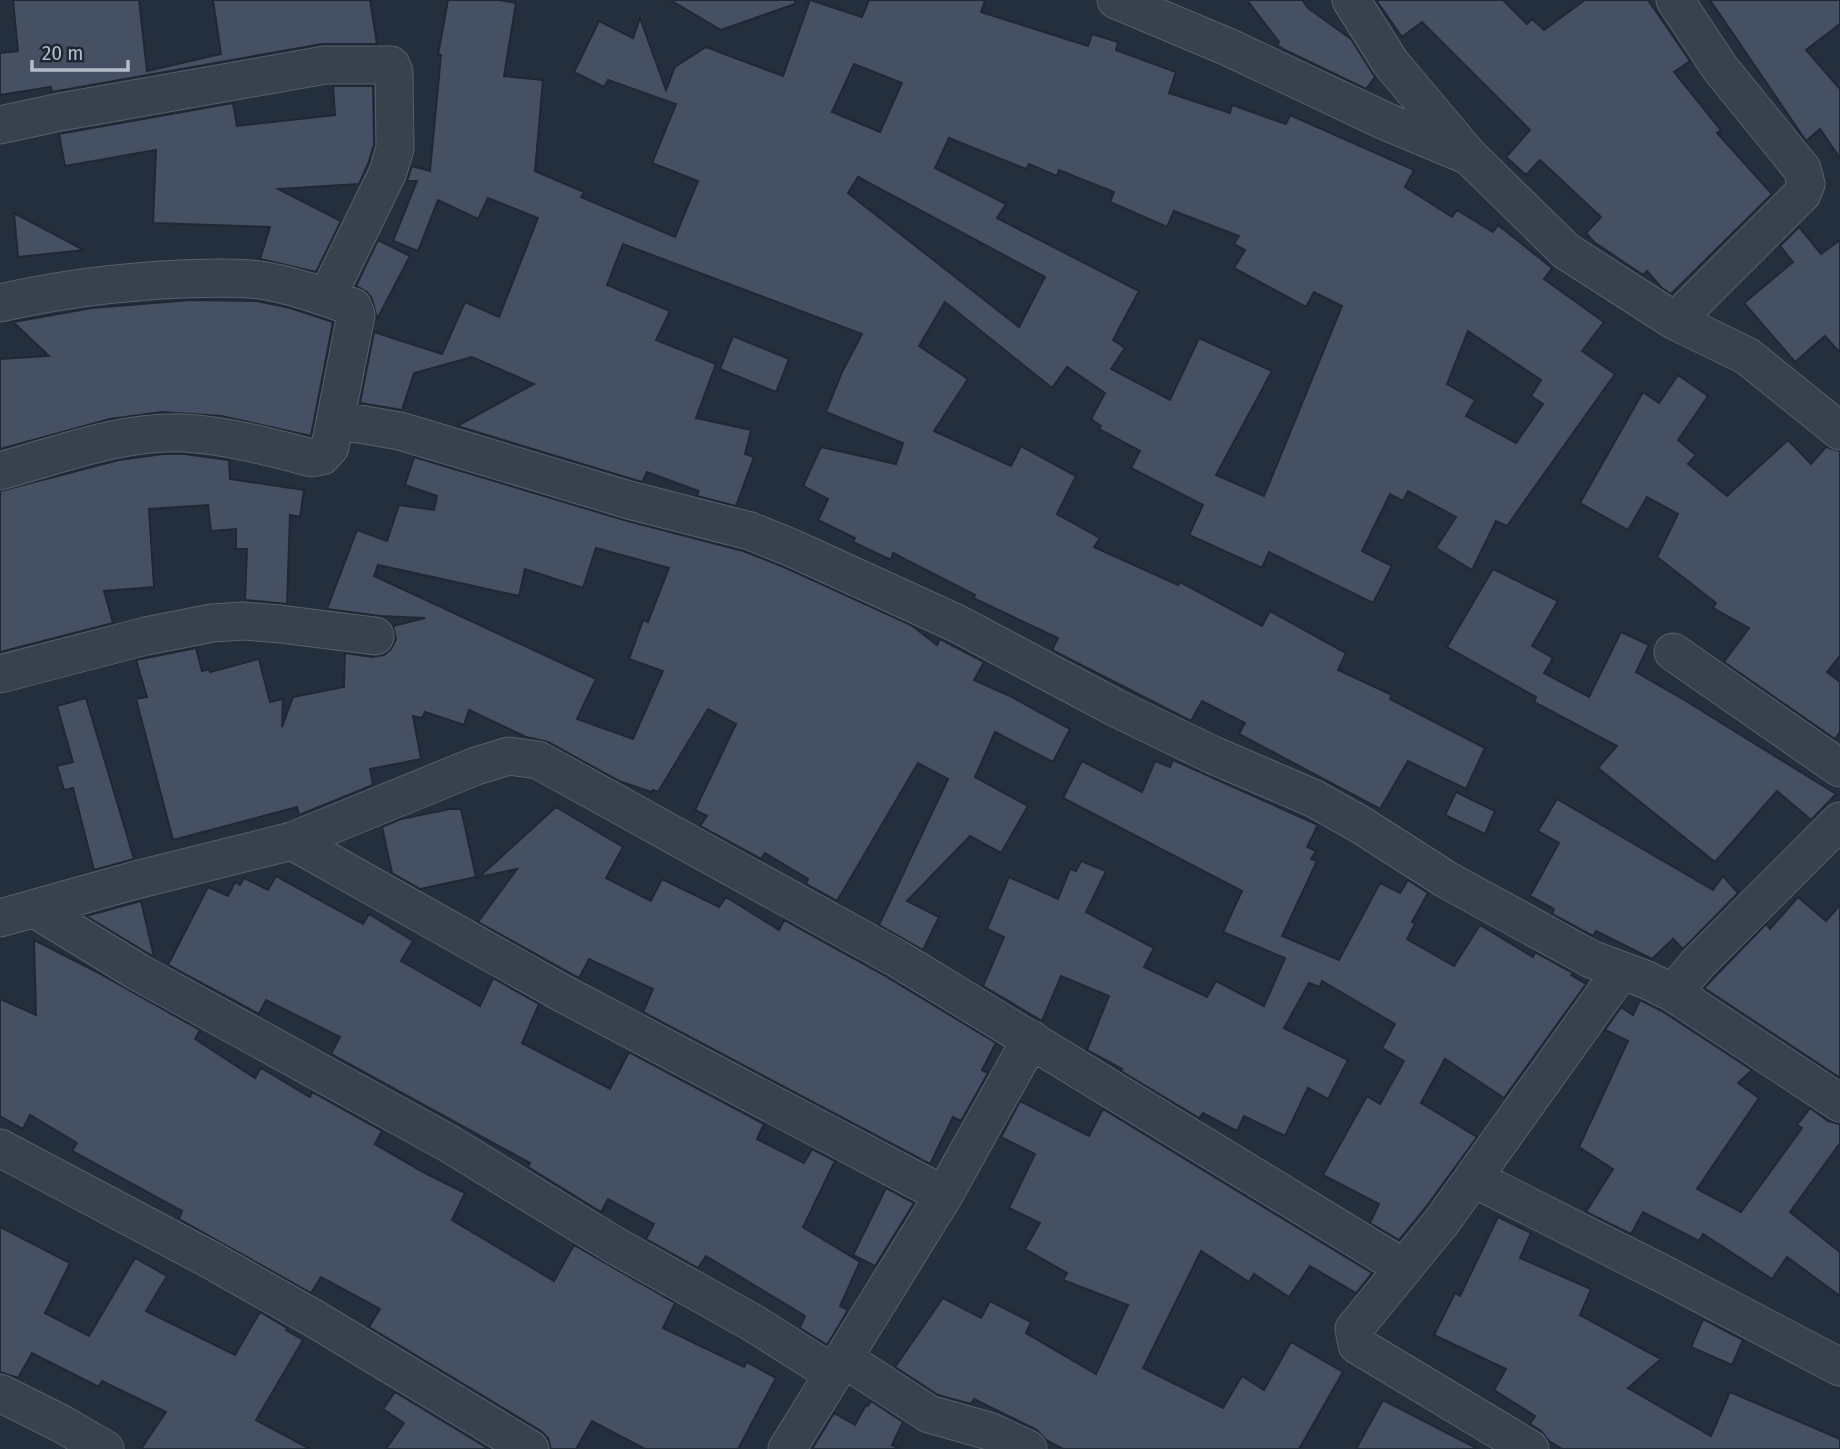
<svg xmlns="http://www.w3.org/2000/svg" width="1840" height="1449" viewBox="0 0 1840 1449" font-family="'Fira Sans Condensed',sans-serif">
  <style>
    .building { fill: #455162; stroke: #1f2835; stroke-width: 2; fill-rule: evenodd }
    .lines { fill: none; stroke-linecap: round; stroke-linejoin: round }
    .street-casing { stroke: #565f6c; stroke-width: 39 }
    .street { stroke: #38414e; stroke-width: 37 }
  </style>
  <rect width="100%" height="100%" fill="#242f3e"/>
  <path class="building" d="M13 0H139L147 71 221 54 213 0H370L377 44H322L52 92 51 87 0 95V53L18 51Z
    M448 0H499L516 3 504 76 543 80 535 171 584 192 581 197 675 237 698 181 652 163 676 104 608 80 604 87 574 72 599 21 633 38 640 18 666 90 675 67 706 47 783 76 810 0 862 17 869 0H985L981 12 1088 46 1092 34 1118 42 1116 50 1176 72 1169 93 1230 113 1232 105 1286 124 1290 115 1414 170 1405 187 1452 217 1457 210 1493 232 1498 225 1552 268 1544 279 1604 322 1582 351 1615 374 1507 526 1496 521 1472 570 1436 548 1456 517 1408 491 1403 501 1390 494 1362 551 1392 566 1373 603 1269 552 1262 568 1189 535 1203 505 1131 468 1140 451 1099 429 1101 426 1091 419 1105 393 1067 367 1052 388 945 302 919 346 968 379 934 431 1011 466 1021 446 1076 476 1057 514 1100 538 1094 547 1178 585 1180 582 1262 626 1270 611 1346 653 1338 670 1392 695 1390 699 1485 748 1466 789 1408 761 1380 809 1239 734 1245 723 1202 701 1191 721 1052 650 1058 638 973 598 975 595 893 553 891 560 853 542 855 538 818 520 828 499 803 486 821 447 896 464 903 443 826 412 842 372 862 334 623 244 607 285 670 311 656 340 716 364 696 418 751 430 745 454 754 457 736 506 697 496 699 491 647 472 642 482 457 426 534 384 472 357 414 373 402 410 360 403 374 332 442 354 465 302 499 317 538 218 488 198 478 219 438 200 418 251 393 241 417 181H407L412 166 430 171 441 55H438ZM854 64 902 83 880 132 832 112ZM949 138 1026 169 1029 164 1057 176 1059 170 1114 192 1110 202 1167 227 1174 211 1239 236 1234 244 1245 250 1234 268 1306 307 1314 292 1342 306 1264 496 1216 475 1272 371 1199 338 1170 400 1111 369 1125 348 1113 340 1139 291 997 218 1006 204 935 168ZM858 177 1045 277 1019 327 848 193ZM1468 331 1541 380 1531 396 1543 404 1516 443 1466 416 1475 400 1447 384Z
    M670 0H795V4L721 30Z
    M1247 0H1302L1308 8 1351 39 1375 77 1366 89 1285 50 1277 45 1279 42Z
    M1376 0H1503L1527 24 1532 19 1544 30 1585 0H1648L1690 61 1674 72 1721 130 1717 133 1772 194 1671 294 1662 288 1647 271 1643 275 1594 242 1586 233 1601 217 1540 160 1526 175 1506 157 1530 130 1422 22 1402 37Z
    M1710 0H1840V24L1806 50 1840 89V158L1820 129 1806 141Z
    M333 86H373L374 145 368 164 359 184 278 189 341 221 316 272 260 259 270 227 153 223 156 150 65 166 59 134 233 103 237 126 335 115Z
    M14 213 84 250 18 257Z
    M1799 227 1821 254 1840 240V353L1825 336 1795 362 1744 303 1793 262 1780 246Z
    M378 240 410 256 377 319 372 299 367 292 356 286Z
    M191 300 257 301 290 308 333 322 311 436 221 416 162 412 110 419 0 449V359L49 356 13 322 92 308Z
    M733 336 789 359 776 392 720 369Z
    M1678 375 1708 396 1678 440 1696 455 1688 464 1727 496 1788 440 1811 464 1826 447 1840 451V656L1827 672 1840 682V732L1835 739 1724 662 1749 628 1713 608 1716 603 1657 557 1678 514 1647 497 1628 530 1580 503 1643 392 1659 403Z
    M163 454H184L229 460 230 479 304 490 300 517 290 515 287 604 245 600 247 549H236V529L211 531 208 505 149 509 154 587 104 591 113 623 0 652V491L119 460Z
    M414 457 624 520 743 551 784 567 911 625 937 645 940 639 984 662 974 680 1010 696 1070 729 1053 762 995 732 975 777 1028 806 1001 853 970 836 907 901 939 917 923 950 879 925 948 779 918 763 837 901 806 884 808 879 765 853 761 859 700 826 707 816 695 810 736 724 708 709 658 792 653 790 651 792 619 781 548 742 526 737 469 710 464 725 425 712 422 718 413 716 421 759 370 769 373 785 299 815 297 807 173 840 136 699 147 697 136 660 196 648 202 671 209 669 210 672 259 659 270 702 283 699 282 727 293 697 344 687 345 653 372 657 384 655 391 649 396 639 393 626 425 618 380 616 327 609 357 530 387 541 399 505 434 510 437 496 405 485ZM596 548 669 568 648 622 643 620 629 659 663 671 633 739 577 719 596 679 374 576 378 565 519 596 525 569 583 588Z
    M1493 569 1558 601 1532 646 1553 658 1544 673 1589 697 1621 632 1649 645 1636 672 1686 701 1836 794 1811 820 1777 791 1715 862 1598 768 1617 746 1534 702 1536 697 1447 647Z
    M86 698 134 859 94 870 73 788 64 790 57 766 73 762 57 706Z
    M1173 760 1318 825 1307 847 1316 851 1311 859 1317 861 1282 936 1339 960 1380 883 1400 893 1408 880 1428 893 1412 922 1415 924 1407 939 1454 966 1480 925 1533 957 1535 952 1573 973 1571 975 1586 984 1504 1098 1445 1059 1421 1103 1477 1137 1426 1207 1399 1240 1370 1223 1379 1204 1323 1175 1367 1096 1380 1104 1404 1061 1382 1048 1395 1024 1322 981 1320 987 1309 983 1284 1028 1348 1060 1328 1099 1308 1088 1285 1136 1244 1116 1237 1131 1203 1113 1199 1118 1121 1071 1122 1069 1087 1050 1109 996 1061 976 1042 1021 983 986 1004 937 987 929 1009 877 1058 899 1070 869 1076 871 1081 861 1106 871 1086 912 1154 948 1144 967 1207 997 1216 981 1264 1006 1285 958 1223 932 1242 891 1063 798 1082 761 1142 792 1155 761 1170 767Z
    M1456 792 1495 811 1485 834 1445 815Z
    M1557 799 1713 890 1723 876 1738 893 1683 949 1673 939 1652 959 1596 931 1593 936 1552 914 1554 909 1530 896 1559 843 1538 831Z
    M556 807 623 847 606 878 651 901 662 879 719 907 726 897 779 930 784 920 887 977 996 1043 982 1070 988 1073 961 1121 953 1117 930 1164 643 1012 653 989 589 959 579 978 478 922 517 869 479 877Z
    M450 809H461L476 877 420 889 392 873 382 827 401 819Z
    M276 876 363 924 369 914 413 941 401 961 480 1006 493 978 539 1004 522 1043 610 1089 629 1052 764 1124 757 1139 804 1163 812 1149 835 1161 803 1227 860 1262 840 1306 848 1310 827 1345 800 1328 805 1316 706 1256 698 1268 646 1239 654 1224 608 1199 601 1212 528 1167 530 1163 331 1054 340 1037 266 1000 259 1014 168 965 208 887 228 896 235 882 240 885 244 878 268 890Z
    M1798 897 1826 921 1840 905V1078L1704 988 1766 924 1770 929Z
    M141 901 154 957 86 916Z
    M34 940 95 971 200 1030 195 1039 255 1078 261 1068 310 1097 312 1092 382 1131 375 1144 423 1172 465 1193 452 1220 554 1281 574 1245 675 1303 663 1328 744 1367 747 1362 776 1378 738 1449H645L592 1421 576 1449H551L548 1438 541 1431 369 1327 380 1309 321 1277 311 1293 179 1219 182 1211 72 1151 77 1143 30 1115 23 1129 0 1116V999L36 1015Z
    M1640 1000 1662 1011 1752 1070 1738 1083 1759 1098 1697 1189 1741 1212 1802 1128 1797 1125 1810 1108 1828 1121 1840 1124V1143L1790 1212 1840 1252V1296L1787 1257 1772 1279 1703 1234 1699 1241 1643 1212 1631 1234 1586 1212 1613 1169 1579 1147 1628 1041 1605 1030 1621 1007 1633 1015Z
    M1020 1101 1089 1136 1103 1109 1372 1273 1356 1293 1310 1266 1289 1297 1254 1274 1249 1282 1201 1251 1143 1368 1223 1408 1242 1376 1264 1390 1291 1342 1343 1372 1299 1449H1063L1046 1440 1037 1430 974 1399 971 1404 938 1395 895 1367 943 1298 981 1318 990 1301 1031 1322 1026 1333 1096 1374 1128 1305 1063 1280 1067 1273 1025 1249 1040 1223 1009 1208 1035 1154 1001 1137Z
    M886 1188 914 1203 875 1266 853 1255Z
    M1498 1217 1531 1233 1520 1258 1591 1289 1580 1315 1661 1359 1628 1388 1711 1436 1730 1392 1840 1439V1449H1562L1549 1441 1541 1431 1530 1424 1535 1416 1494 1390 1506 1369 1434 1335 1455 1293 1460 1296Z
    M0 1227 70 1263 45 1313 89 1336 135 1258 167 1276 146 1311 235 1355 260 1312 287 1328 286 1330 303 1340 256 1420 310 1449H141L166 1412 102 1381 99 1387 32 1353 18 1378 0 1372Z
    M1703 1319 1743 1340 1732 1365 1691 1347Z
    M395 1392 489 1449H386L404 1423 383 1409Z
    M1383 1400 1478 1449H1356Z
    M871 1401 903 1422 892 1445 900 1449H812L834 1413 855 1425 866 1405 868 1406Z"/>
  <g class="lines">
    <defs>
      <path id="street" d="M1116 0 1228 47 1385 121 1464 154
        M1351 0 1390 62 1469 156 1566 251 1675 321 1747 356 1840 431
        M1675 0 1720 68 1802 169 1806 184 1802 194 1675 321
        M0 125 60 112 325 65H391L394 72 395 148 388 172 327 297
        M0 303C61 289 118 282 180 279 207 278 234 277 260 280 292 285 323 296 353 307L356 315 330 447 322 456 312 458C270 447 229 436 185 433 123 430 59 455 0 471
        M336 420 400 431 629 500 750 531 792 548 956 623 1118 709 1213 755 1315 799 1361 825 1447 880 1591 959 1647 980 1673 993 1840 1103
        M1673 652 1840 768
        M0 674 146 636 212 623 243 621 280 624 375 636
        M292 841 562 993 944 1195
        M35 909 138 972 448 1143 614 1245 753 1323 832 1373
        M0 918 132 881 292 841 476 766 509 756 538 760 898 959 1404 1268
        M1673 993 1699 962 1840 821
        M0 1148 211 1260 315 1319 530 1449
        M1473 1178 1665 1275 1840 1367
        M843 1358 929 1414 989 1431 1028 1449
        M0 1393 62 1424 105 1449
        M787 1449 944 1195 1031 1039
        M1530 1449 1357 1345 1354 1329 1443 1220 1621 971"/>
    </defs>
    <use href="#street" class="street-casing"/>
    <use href="#street" class="street"/>
  </g>
  <path d="M32 60v10h96v-10" fill="none" stroke="#b4bcc9" stroke-width="3.5"/>
  <text x="42" y="60" font-size="21" fill="#b4bcc9" stroke="#1d2633" stroke-width="5" paint-order="stroke">20 m</text>
</svg>
